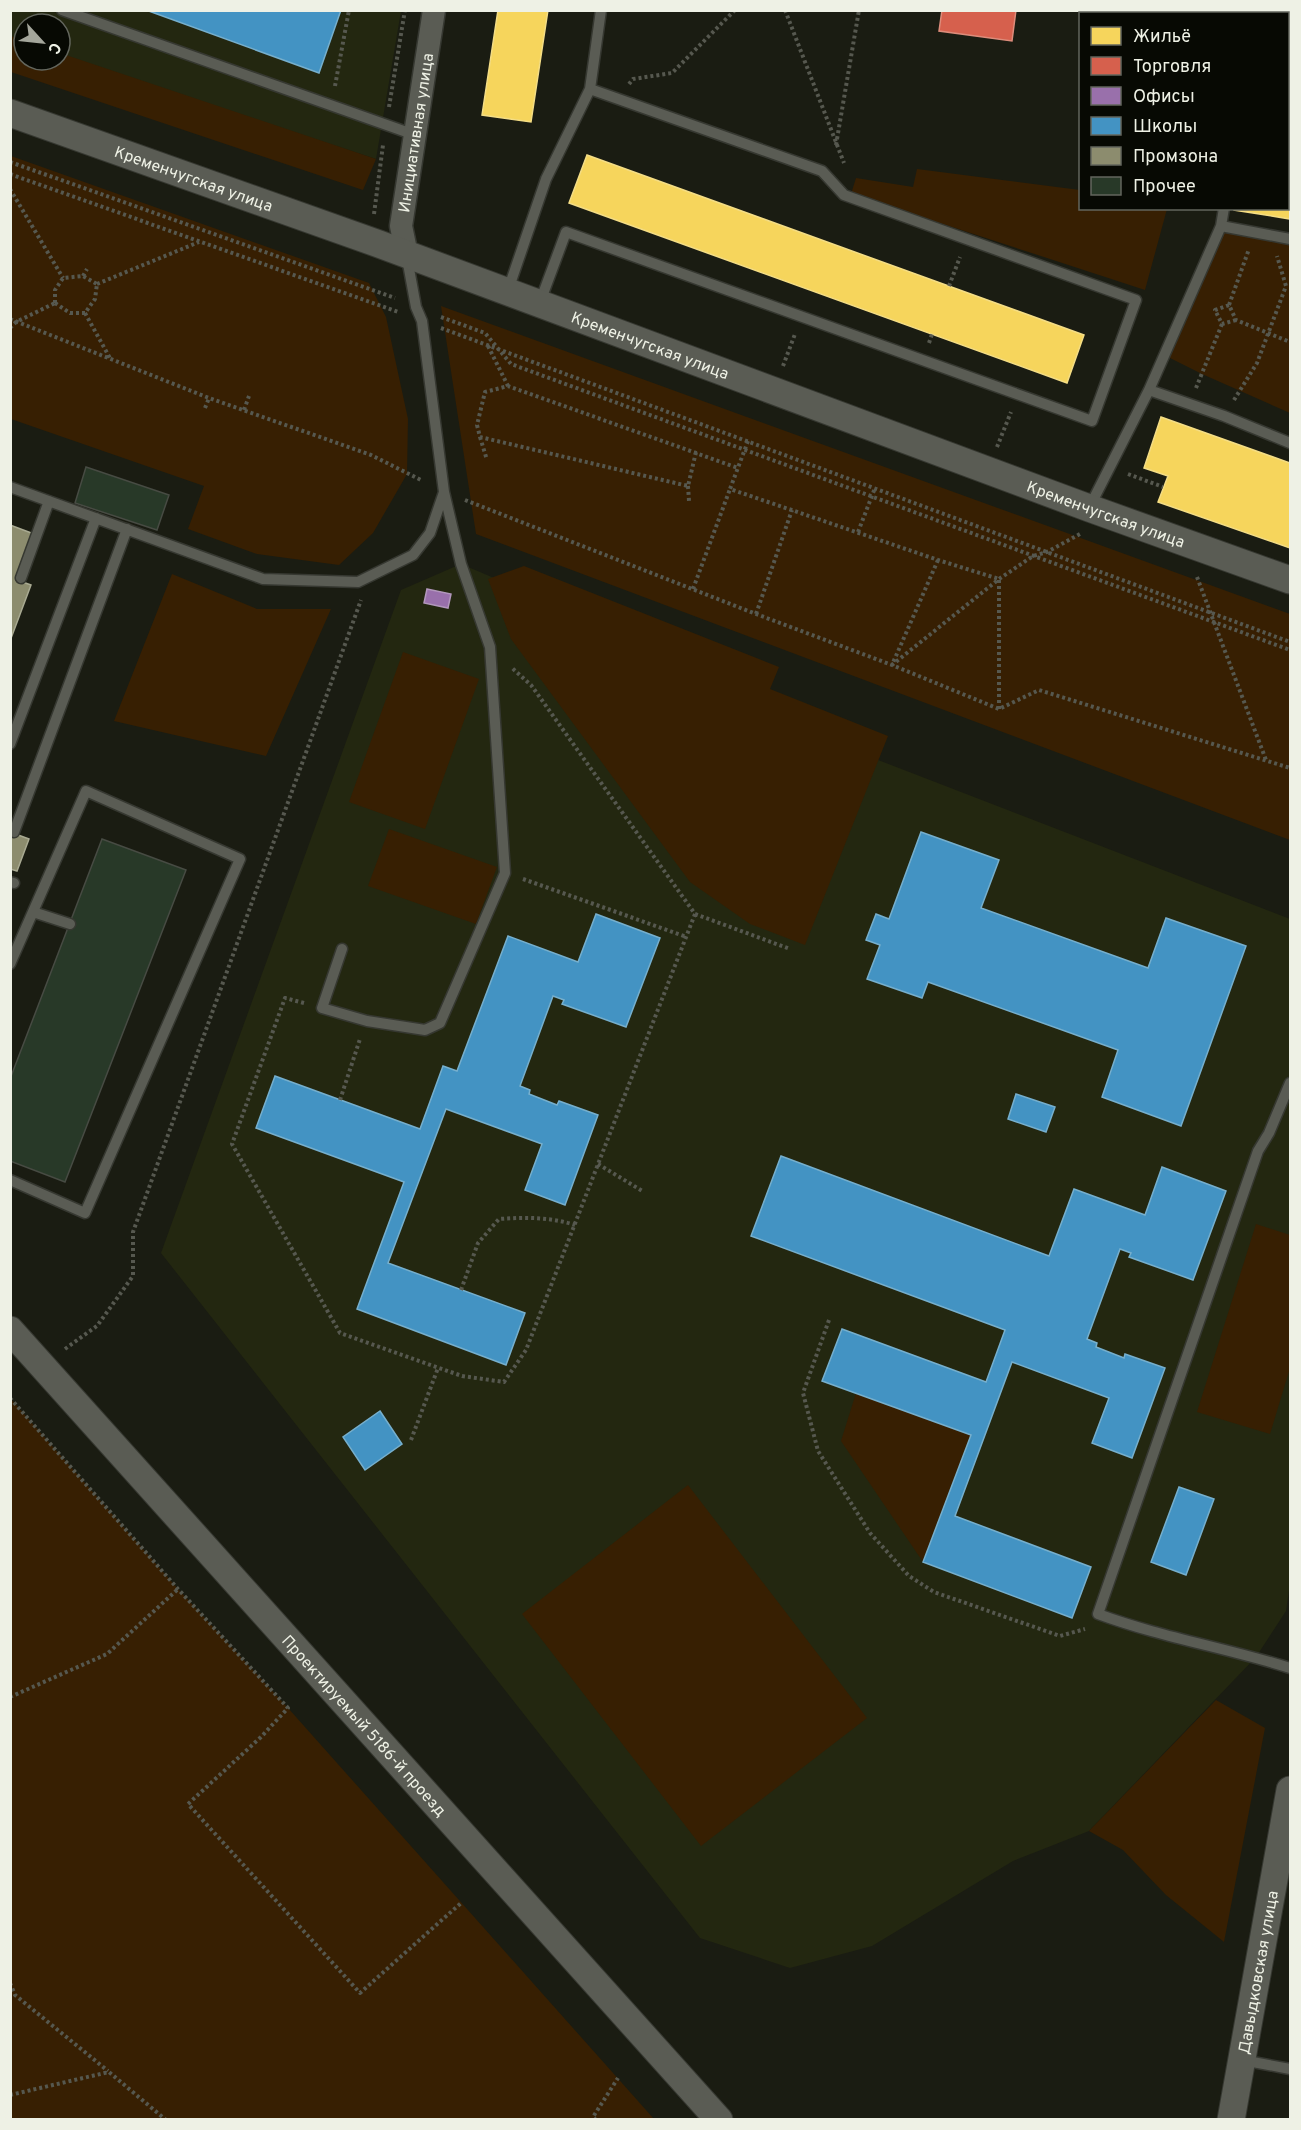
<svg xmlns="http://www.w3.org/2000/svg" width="1301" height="2130" viewBox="0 0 1301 2130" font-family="Overpass,sans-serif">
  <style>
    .built { fill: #232710 }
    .green { fill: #371f02 }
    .homes { fill: #f6d55c; stroke: #f4dd85; stroke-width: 1.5 }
    .shops { fill: #d6604d; stroke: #dd8c7b; stroke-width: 1.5 }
    .offices { fill: #9970ab; stroke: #b297bc; stroke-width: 1.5 }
    .schools { fill: #4393c3; stroke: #76afcd; stroke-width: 1.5 }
    .industry { fill: #8c8c6e; stroke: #a9aa92; stroke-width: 1.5 }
    .building { fill: #283928; stroke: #474b43; stroke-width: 1.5 }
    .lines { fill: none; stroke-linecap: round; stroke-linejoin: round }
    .service-casing { stroke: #363831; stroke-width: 13 }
    .minor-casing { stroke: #363831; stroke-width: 25 }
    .tertiary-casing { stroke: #363831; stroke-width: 29 }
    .path { stroke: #56584f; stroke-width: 4; stroke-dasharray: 3 3; stroke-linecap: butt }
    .service { stroke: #5a5c54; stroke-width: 10 }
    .minor { stroke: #5a5c54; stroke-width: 22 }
    .tertiary { stroke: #5a5c54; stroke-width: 27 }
    .labels { text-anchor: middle; stroke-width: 6; stroke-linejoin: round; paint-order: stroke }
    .street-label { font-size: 16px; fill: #eef1e5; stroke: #070903 }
  </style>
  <rect width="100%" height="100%" fill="#1a1c12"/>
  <path class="built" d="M11 11H401L376 159 60 56V24H24V44L11 40Z
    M461 564 520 589 531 626 1290 919V1584L1286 1611 1256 1657 1089 1831 1013 1861 872 1946 790 1968 700 1938 161 1253 401 590Z"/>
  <path class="green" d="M1256 11H1290V142L1288 141V14H1256Z
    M11 36 24 41V60H60V53L376 159 363 190 11 72Z
    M11 156 369 283 386 317 408 419 407 474 373 533 339 565 257 554 188 529 204 486 11 419Z
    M917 169 1080 190V208L1167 209 1145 290 851 194 856 178 913 187Z
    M1221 226 1290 239V413L1202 374 1164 355Z
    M441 306 1290 614V840L476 534Z
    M524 566 779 667 770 689 888 736 805 945 750 924 690 882 511 639 488 579Z
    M172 574 257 609H331L266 756 114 721Z
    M403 652 479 679 425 829 349 802Z
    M389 829 497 867 476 924 368 886Z
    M1256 1224 1290 1235V1368L1270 1434 1197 1412Z
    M856 1393 971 1435 923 1562 841 1441Z
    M10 1398 178 1589 288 1708 654 2119H11Z
    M688 1485 867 1718 701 1846 522 1614Z
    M1216 1700 1265 1728 1224 1942 1166 1895 1123 1850 1089 1831Z"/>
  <path class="homes" d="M498 10H548L531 122 482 115Z
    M1134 10H1200V14H1134Z
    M587 155 1084 335 1067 383 569 203Z
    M1288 157 1290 158V219L1234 210V208H1288Z
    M1161 417 1290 463V548L1158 502 1168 476 1144 468Z"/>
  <path class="shops" d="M942 10H1016L1012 41 939 31Z"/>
  <path class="offices" d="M427 589 451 594 448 608 424 603Z"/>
  <path class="schools" d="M146 10H341L319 73Z
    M921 832 999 860 981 908 1148 968 1166 918 1246 946 1181 1126 1102 1097 1118 1050 928 982 922 998 867 979 880 945 866 940 876 914 889 919Z
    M596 914 660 938 626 1027 562 1004 564 1000 553 996 520 1086 530 1090 529 1094 557 1105 559 1101 598 1115 565 1205 525 1190 542 1144 446 1109 388 1263 525 1313 506 1365 357 1309 404 1182 256 1128 275 1076 420 1129 443 1066 457 1071 508 936 578 962Z
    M1016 1094 1055 1107 1046 1132 1008 1119Z
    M781 1156 1049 1256 1074 1189 1145 1215 1162 1167 1226 1191 1193 1280 1129 1257 1131 1253 1120 1249 1087 1339 1097 1343 1096 1347 1124 1358 1125 1354 1165 1368 1132 1458 1092 1443 1109 1398 1012 1362 955 1516 1091 1567 1072 1618 923 1562 971 1435 822 1381 842 1329 986 1382 1005 1330 751 1236Z
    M380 1411 402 1444 365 1470 343 1437Z
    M1179 1487 1214 1499 1186 1575 1151 1562Z"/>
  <path class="industry" d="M10 525 34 534 17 580 31 585 10 641Z
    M10 832 29 839 17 871 10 869Z"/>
  <path class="building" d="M86 467 169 495 157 530 75 503Z
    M102 839 186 870 65 1182 10 1161V1079Z"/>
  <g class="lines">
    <defs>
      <path id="service" d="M62 10 415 135
        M1256 14V10
        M1288 141 1290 142
        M1221 226 1224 208
        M507 293 546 179 590 89 601 10
        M540 302 566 232 1092 421 1136 300 844 195 822 171 590 89
        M1149 390 1221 226 1290 239
        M10 487 263 579 358 582 413 555 430 533 444 492 422 321 416 307 407 258
        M1089 508 1149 390 1224 416 1290 443
        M21 578 49 501
        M10 744 96 518
        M10 831 14 832 127 529
        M10 882 14 883
        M33 912 70 924
        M342 949 322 1008 367 1021 425 1030 440 1023 505 873 490 647 461 564 444 492
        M10 964 86 791 240 859 85 1213 10 1180
        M1290 1083 1269 1133 1258 1151 1098 1614C1160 1637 1227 1648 1290 1668
        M1242 2060 1290 2069"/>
      <g id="minor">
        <path id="s1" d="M407 255 401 226 434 10"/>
      </g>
      <g id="tertiary">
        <path id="s2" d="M10 113 379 244 1089 508 1290 580"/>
        <path id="s3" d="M10 1330 719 2120"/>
        <path id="s4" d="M1231 2120 1290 1790"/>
      </g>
    </defs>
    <use href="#service" class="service-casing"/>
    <use href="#minor" class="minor-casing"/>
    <use href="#tertiary" class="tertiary-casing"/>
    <path class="path" d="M785 10 844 163
      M629 84 633 79 672 73 735 10
      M335 86 349 10
      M389 107 405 10
      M1288 113 1290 109
      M836 145 859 10
      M10 162 395 298
      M10 174 398 312
      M10 189 63 278
      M374 214 383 145
      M83 276 87 269
      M97 284 199 242
      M949 286 960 257
      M55 303 70 313H85L95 299 97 284
      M55 303V290L63 278 83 276 97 284
      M1229 305 1249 249
      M85 313 111 360
      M441 317 485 333 511 364 1290 650
      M10 319 209 398 371 455 423 481
      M1236 320 1222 324 1215 310 1229 305 1236 320 1290 342
      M10 328 16 322 55 303
      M441 328 1290 642
      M929 343 932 334
      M488 346 508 386
      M783 366 795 334
      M1196 388 1222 324
      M1234 400 1257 363 1286 286 1277 256
      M205 408 209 398
      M244 410 249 396
      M480 437 487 460
      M748 441 730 489 938 560 999 579V709
      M997 447 1011 412
      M696 452 688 486 480 437 477 425 485 392 508 386 738 468
      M1128 474 1163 487
      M688 486 689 501
      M465 500 756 614 892 665 999 709 1039 690 1290 768
      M858 532 875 488
      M938 560 892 665 999 579 1033 556 1047 552 1080 534
      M1197 577 1266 760
      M693 589 730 489
      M756 614 792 510
      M523 879 687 937
      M695 914 790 949
      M304 1003 285 998 232 1144 340 1333 462 1376 504 1382 526 1350 695 914 531 685 511 667
      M340 1100 360 1039
      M598 1164 644 1192
      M461 1290 478 1243 499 1219C525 1217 550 1217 575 1225
      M829 1320 803 1393 818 1451 870 1533 909 1576 934 1592 1060 1636 1085 1629
      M65 1349 97 1326 133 1276V1232L361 600
      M10 1398 178 1589 288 1708 261 1737 188 1804 360 1993 461 1903
      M411 1440 438 1368
      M10 1697 107 1654 178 1589
      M10 1983 15 1995 108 2071
      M10 2095 109 2072 166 2120
      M596 2120 593 2117 618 2078"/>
    <use href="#service" class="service"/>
    <use href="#minor" class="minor"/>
    <use href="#tertiary" class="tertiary"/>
  </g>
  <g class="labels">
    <g class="street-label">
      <text dy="6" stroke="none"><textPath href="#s1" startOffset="124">Инициативная улица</textPath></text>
      <text dy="6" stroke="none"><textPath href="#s2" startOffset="195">Кременчугская улица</textPath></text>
      <text dy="6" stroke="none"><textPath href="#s2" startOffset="681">Кременчугская улица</textPath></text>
      <text dy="6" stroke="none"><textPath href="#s2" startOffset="1167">Кременчугская улица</textPath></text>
      <text dy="6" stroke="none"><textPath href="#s3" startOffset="531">Проектируемый 5186-й проезд</textPath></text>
      <text dy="6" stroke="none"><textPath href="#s4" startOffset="150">Давыдковская улица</textPath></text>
    </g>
  </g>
  <rect width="1301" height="2130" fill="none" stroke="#eef1e5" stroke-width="24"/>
  <rect x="1079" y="12" width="210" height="198" fill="#070903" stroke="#63665d" stroke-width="1.5"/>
  <rect x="1091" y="27" width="30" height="18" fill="#f6d55c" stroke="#63665d" stroke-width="1.5"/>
  <text x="1133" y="42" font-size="18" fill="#eef1e5">Жильё</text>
  <rect x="1091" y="57" width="30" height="18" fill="#d6604d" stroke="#63665d" stroke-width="1.5"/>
  <text x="1133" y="72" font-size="18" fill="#eef1e5">Торговля</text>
  <rect x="1091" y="87" width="30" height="18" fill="#9970ab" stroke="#63665d" stroke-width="1.5"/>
  <text x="1133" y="102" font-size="18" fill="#eef1e5">Офисы</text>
  <rect x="1091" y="117" width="30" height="18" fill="#4393c3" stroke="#63665d" stroke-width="1.5"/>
  <text x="1133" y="132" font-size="18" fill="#eef1e5">Школы</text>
  <rect x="1091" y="147" width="30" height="18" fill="#8c8c6e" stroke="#63665d" stroke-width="1.5"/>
  <text x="1133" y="162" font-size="18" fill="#eef1e5">Промзона</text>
  <rect x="1091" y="177" width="30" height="18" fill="#283928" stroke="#63665d" stroke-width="1.5"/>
  <text x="1133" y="192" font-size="18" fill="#eef1e5">Прочее</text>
  <g transform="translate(42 42) rotate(117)"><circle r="28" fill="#070903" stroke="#63665d" stroke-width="1.5"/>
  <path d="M0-4.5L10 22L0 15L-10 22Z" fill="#a4a69b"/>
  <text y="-9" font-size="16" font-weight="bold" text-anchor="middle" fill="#eef1e5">С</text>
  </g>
</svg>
